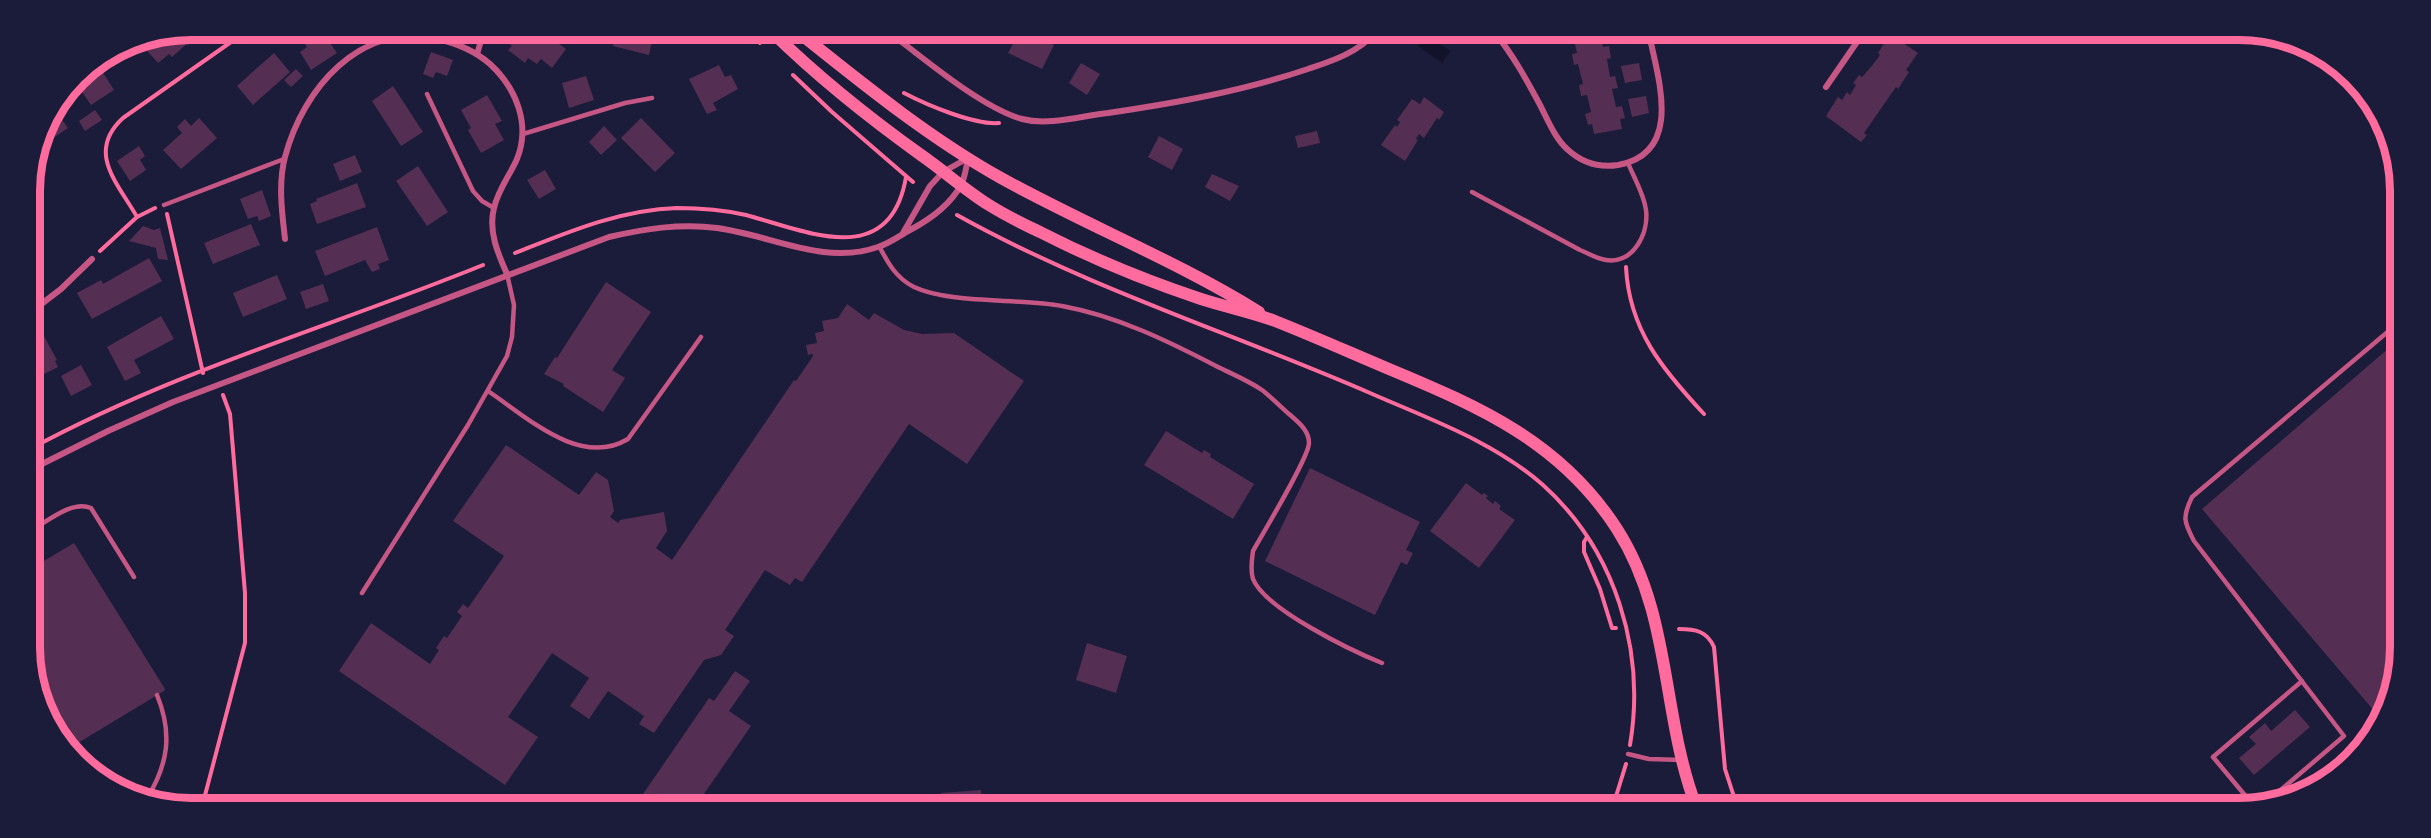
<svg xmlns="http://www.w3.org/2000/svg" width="2431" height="838" viewBox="0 0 2431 838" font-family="Rubik,sans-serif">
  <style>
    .water { fill: #12122b }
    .building { fill: #542f53 }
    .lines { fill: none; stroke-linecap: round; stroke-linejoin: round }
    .path { stroke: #ff6b9d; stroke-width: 4 }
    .service { stroke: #c65784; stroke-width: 4.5 }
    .minor { stroke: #c65784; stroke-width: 6 }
    .secondary { stroke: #ff6b9d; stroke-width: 12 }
    .rim { fill: none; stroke: #ff6b9d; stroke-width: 8 }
  </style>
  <rect width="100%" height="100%" fill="#1b1b3a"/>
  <path class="water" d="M1426 34 1450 51 1442 63 1418 46Z"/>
  <path class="building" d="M195 30 187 37 190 41 172 57 169 54 158 63 139 42Z
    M315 30H333L334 32 326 37 337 53 311 70 300 52 307 47 302 40Z
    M515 31H535L549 41 551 38 566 49 552 68 541 59 537 64 528 58 525 63 508 50 512 46 507 42Z
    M617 31H654L649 55 613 46Z
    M1019 32H1027L1054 45 1042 69 1008 53Z
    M1567 34H1600L1603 47 1609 46 1611 58 1607 59 1610 77 1615 76 1618 88 1612 89 1616 107 1622 106 1625 118 1620 119 1622 129 1594 134 1592 124 1588 125 1585 114 1591 112 1587 95 1581 96 1579 85 1583 84 1578 64 1574 65 1572 54 1577 53 1573 35 1568 36Z
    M1887 35H1891L1918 53 1906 70 1909 72 1898 89 1896 87 1864 133 1867 135 1861 142 1826 116 1838 97 1842 100 1847 92 1850 95 1856 85 1853 83 1859 75 1862 77 1871 67 1880 55 1878 53 1885 42 1883 41Z
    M431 52 453 60 447 76 436 72 433 78 423 74Z
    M274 53 290 72 253 105 237 86Z
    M1081 63 1100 74 1087 95 1069 83Z
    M1639 63 1642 80 1625 83 1621 66Z
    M719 65 725 77 731 75 738 89 713 103 717 110 707 114 689 79Z
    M296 69 303 76 291 87 284 80Z
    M102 71 114 90 91 105 82 92 76 95 71 87 79 76 82 75 88 80Z
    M586 76 594 100 569 108 562 83Z
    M393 86 423 132 401 146 372 101Z
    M487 95 502 121 495 124 504 140 481 153 468 130 471 128 461 110Z
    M1646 96 1649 113 1632 117 1628 99Z
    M1424 97 1444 112 1439 120 1437 118 1424 138 1419 134 1416 139 1418 140 1405 161 1381 145 1395 125 1397 127 1400 122 1397 120 1412 99 1420 104Z
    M55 110 68 128 40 147 42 130Z
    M95 110 102 120 85 131 79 121Z
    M199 118 217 138 181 169 163 150 182 133 177 127 185 119 191 126Z
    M641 118 675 153 655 172 621 138Z
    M604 126 617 140 601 155 589 142Z
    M1317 131 1320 143 1298 148 1295 136Z
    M1159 136 1183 149 1172 170 1148 157Z
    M139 146 145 156 140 160 146 170 130 181 117 161Z
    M355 155 362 172 340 181 333 164Z
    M418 166 448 212 427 226 396 181Z
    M545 170 556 189 539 199 527 180Z
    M1212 174 1239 186 1230 201 1205 187Z
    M357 183 366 207 317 224 310 204 317 201 316 199Z
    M262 190 271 216 259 221 257 216 248 219 240 199Z
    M251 224 260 245 213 264 204 243Z
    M143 226 154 230 160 228 168 260 158 259 156 248 129 241Z
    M377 227 389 260 378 264 380 269 372 272 365 260 325 276 315 251Z
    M149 258 162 281 92 319 77 293 101 280 103 284Z
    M277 275 287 299 243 317 233 293Z
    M606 282 651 312 612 370 625 378 603 412 563 386 564 384 544 374 555 357 557 358Z
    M323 284 329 301 306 309 300 292Z
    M847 304 869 320 874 313 904 330 922 334 954 333 1024 381 967 464 909 424 802 582 795 578 790 585 765 570 725 630 734 636 721 655 704 660 654 733 639 724 644 716 608 691 589 719 570 706 589 678 552 653 508 717 538 737 505 785 339 671 371 623 430 664 439 650 436 648 444 636 447 638 462 616 457 612 463 604 468 608 504 556 453 521 506 445 579 495 596 472 608 480 614 511 610 517 618 523 620 520 664 512 667 531 656 548 672 560 794 380 796 381 813 356V354L808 355 806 345 817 343 815 333 824 331 822 321 838 318Z
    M161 316 174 339 134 360 141 373 125 381 107 347Z
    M44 336 57 360 55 361 58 367 44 374 41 368 31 373V343Z
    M2397 341 2395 688 2381 719 2202 509Z
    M81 365 92 385 71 396 61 376Z
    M1166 431 1202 453 1204 450 1211 454 1210 457 1254 484 1233 519 1144 465Z
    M1310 468 1420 522 1406 550 1413 553 1407 565 1401 562 1375 615 1265 561Z
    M1466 483 1482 495 1484 493 1488 496 1486 498 1493 504 1495 501 1501 506 1499 509 1515 520 1479 568 1430 531Z
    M74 543 165 689 164 691 68 749 33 677 32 568Z
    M1087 643 1127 656 1116 693 1076 680Z
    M735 671 750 681 729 711 751 726 697 804H651L641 797 709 698 714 701Z
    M2295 710 2310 727 2254 775 2239 758 2256 744 2249 737 2265 723 2271 731Z
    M2358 750 2338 774 2325 779Z
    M981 790 982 804H942L941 793Z"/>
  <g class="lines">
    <path class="path" d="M747 31 760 43
      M793 75 832 112 913 182
      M904 93C927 105 974 125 999 123
      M167 214 203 373
      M957 215C1088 288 1232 333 1370 393 1429 419 1493 441 1543 485 1615 550 1646 650 1630 745
      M137 217C117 182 86 152 123 118L248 30
      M100 251 137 217 155 208
      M515 253C568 232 619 210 677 208 700 208 724 210 746 215 806 231 890 271 906 177
      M1626 267C1629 330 1663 370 1704 414
      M32 448C174 371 333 326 483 265
      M1587 537 1584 542V552L1600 589 1612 628H1616
      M1679 629C1695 629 1707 631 1714 647L1725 769 1737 806
      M203 803 245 643V593L230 414 223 395
      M1613 806 1626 764"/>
    <path class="service" d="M427 94 473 191 482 201 494 208
      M523 134 625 103 652 98
      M1472 192 1580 250C1588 253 1597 259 1606 260 1633 264 1649 234 1646 210 1644 194 1634 178 1628 163
      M164 205 284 159
      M879 246C888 263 896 278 914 287 950 304 1019 298 1062 306 1117 316 1168 341 1218 367 1232 374 1249 381 1262 390 1271 397 1280 406 1289 414 1298 422 1309 430 1309 443 1309 457 1263 533 1253 551 1252 559 1250 570 1253 579 1265 609 1352 651 1382 663
      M488 391C527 417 580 468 628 439L701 337
      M32 530C48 521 72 500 91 508L134 577
      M362 593 468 425 507 356 512 337 514 305 507 274
      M1628 754 1649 759 1682 760
      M146 800C168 765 173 734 157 695
      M2269 800 2344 736 2194 541C2184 522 2182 517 2192 497L2397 324
      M2254 806 2213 757 2302 681"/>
    <path class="minor" d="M889 32C923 58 982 108 1022 119 1049 126 1081 116 1108 113 1176 103 1243 91 1308 69 1332 61 1357 53 1375 33
      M1495 33C1513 55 1526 79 1539 103 1547 118 1554 137 1567 149 1581 162 1599 168 1618 165 1684 153 1658 78 1649 34
      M477 54 484 31
      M1826 87 1857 42 1858 34
      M903 233 930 186 943 172 968 158
      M285 239C282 213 278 183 285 157 303 89 360 21 437 39 456 43 475 51 490 64 516 88 531 124 517 159 510 175 498 190 494 208 488 231 498 254 507 274
      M31 312 61 289 92 259
      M32 469 108 431 173 402 609 237C644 229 680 223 717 228 771 235 823 266 878 247 890 243 899 236 910 230 929 220 950 205 961 185 965 178 966 167 968 159"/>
    <path class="secondary" d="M772 32C819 78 868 117 921 155 944 171 965 190 989 205 1005 215 1023 224 1040 232 1091 258 1147 281 1201 299 1226 307 1251 312 1275 321 1313 336 1351 353 1389 369 1480 407 1561 442 1617 529 1672 615 1661 714 1696 806
      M798 32C863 84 928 137 1001 178 1086 225 1177 261 1259 312"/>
  </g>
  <path d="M0 0H2431V838H0ZM191 40H2239A151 151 0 0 1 2390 191V647A151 151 0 0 1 2239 798H191A151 151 0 0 1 40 647V191A151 151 0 0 1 191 40Z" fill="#1b1b3a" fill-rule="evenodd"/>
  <path class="rim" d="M191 40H2239A151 151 0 0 1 2390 191V647A151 151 0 0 1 2239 798H191A151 151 0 0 1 40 647V191A151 151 0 0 1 191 40Z"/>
</svg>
